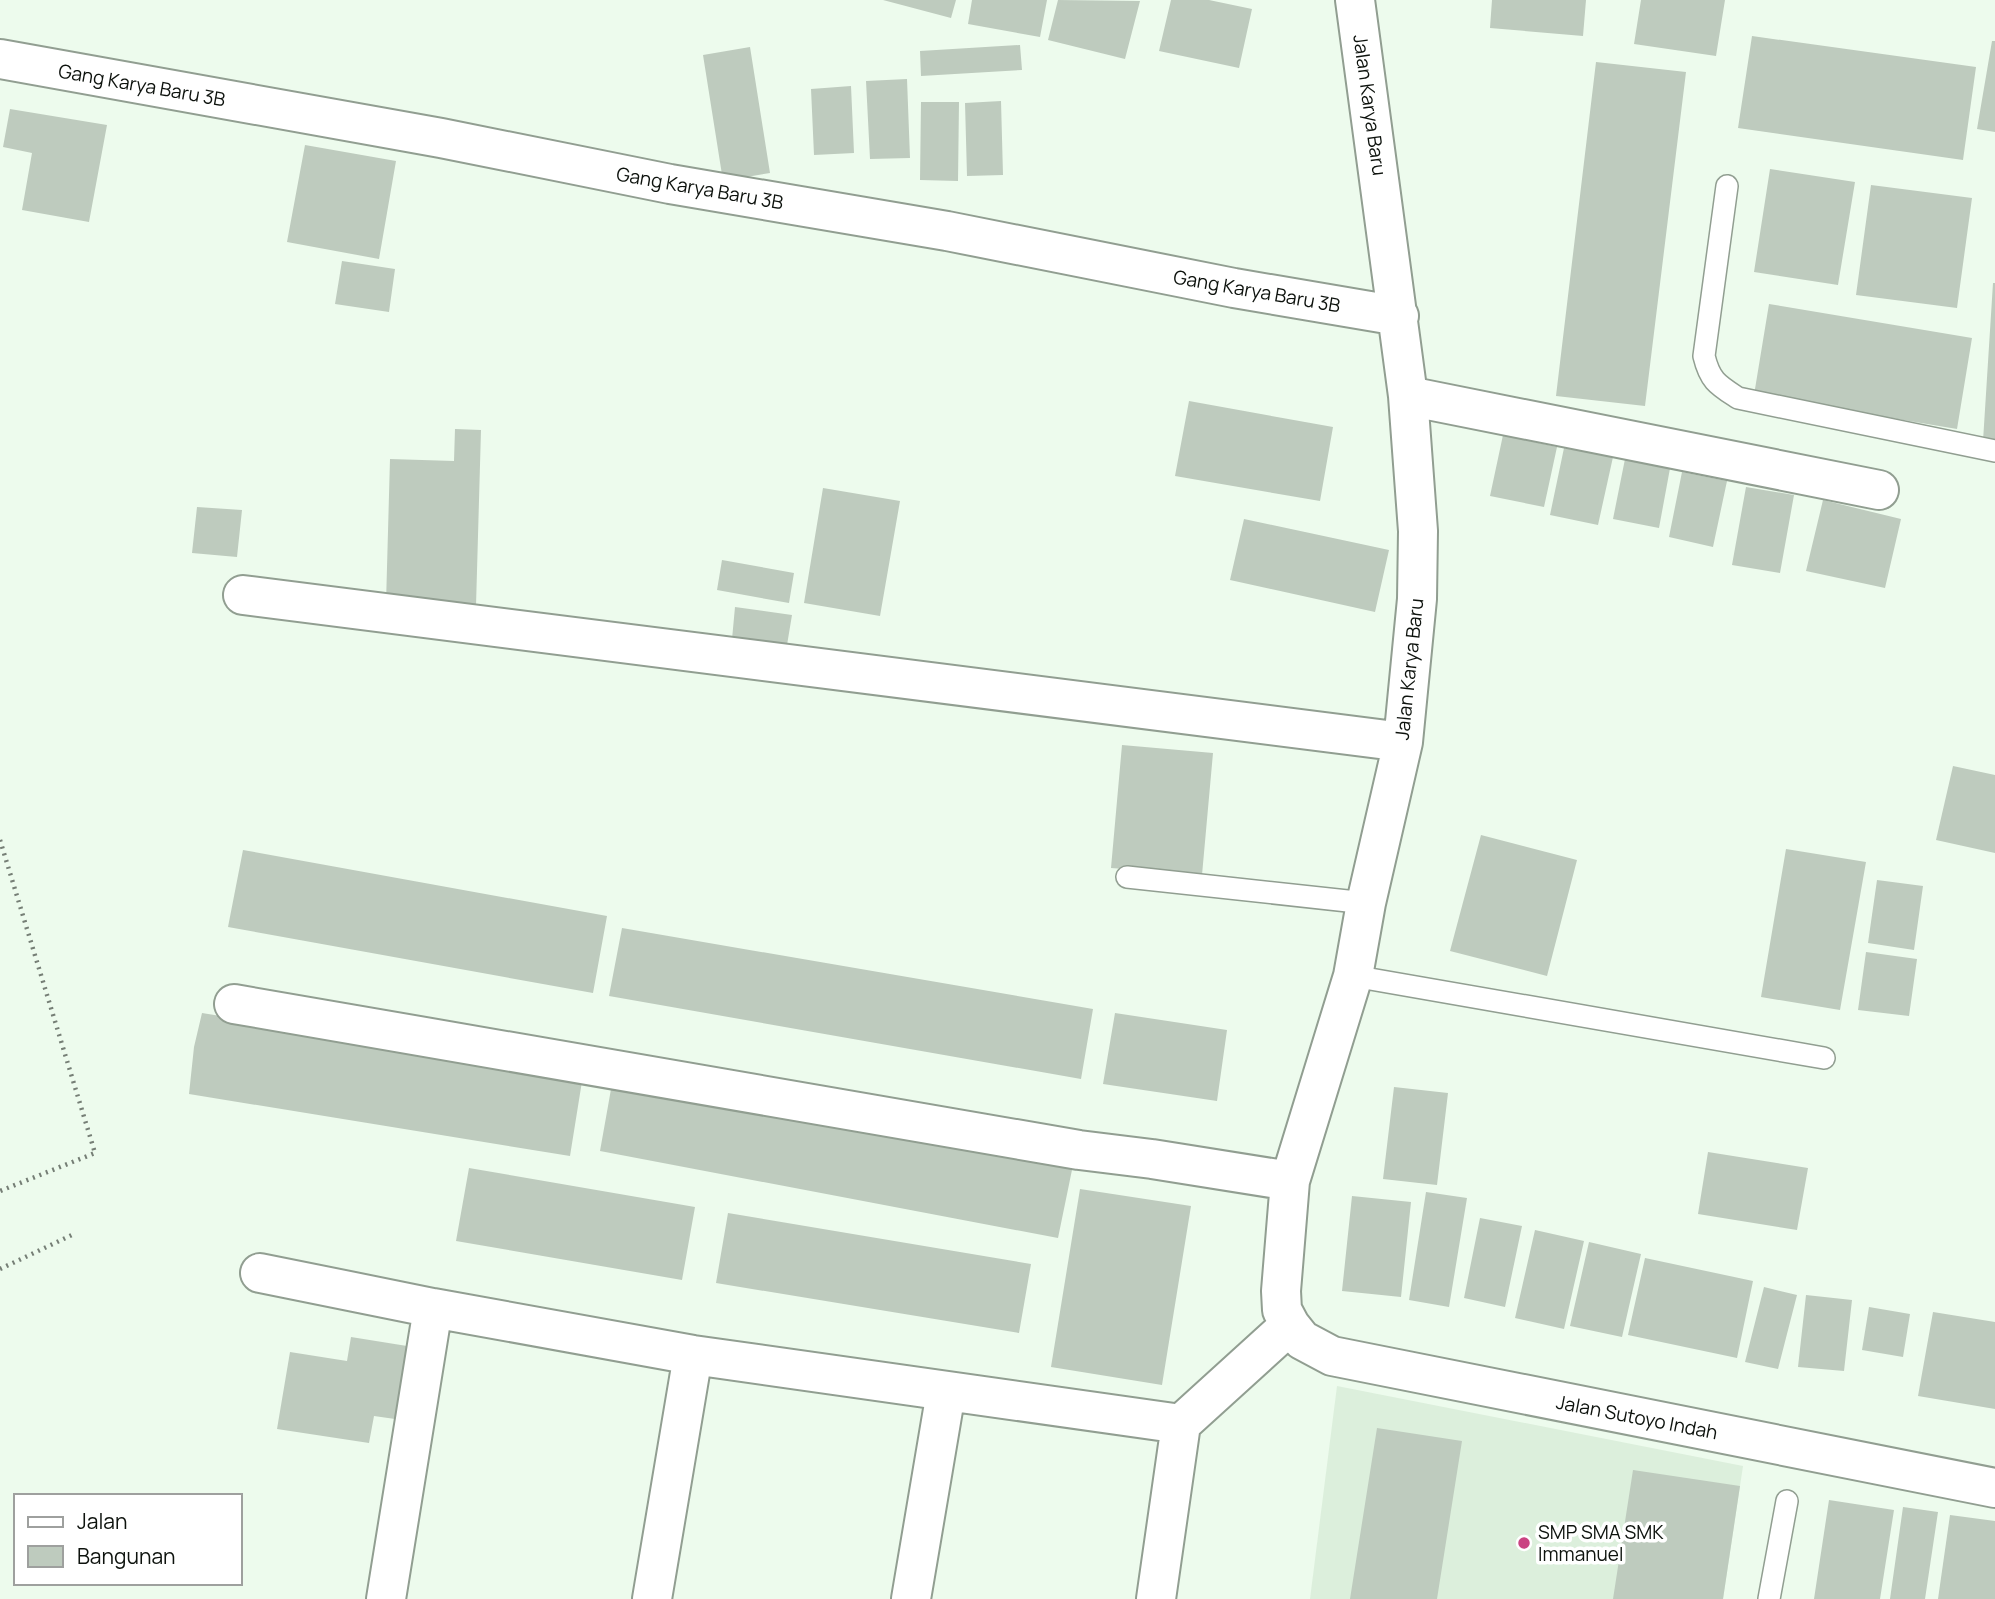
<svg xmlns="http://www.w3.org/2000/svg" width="1995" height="1599" viewBox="0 0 1995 1599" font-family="Manrope,sans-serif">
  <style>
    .built { fill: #dcefdc }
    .building { fill: #becbbe }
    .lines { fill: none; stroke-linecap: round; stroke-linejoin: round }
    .lane-casing { stroke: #919e91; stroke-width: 24 }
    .street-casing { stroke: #919e91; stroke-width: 42 }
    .path { stroke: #757e75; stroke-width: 4.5; stroke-dasharray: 2 5; stroke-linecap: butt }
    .lane { stroke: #fff; stroke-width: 21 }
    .street { stroke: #fff; stroke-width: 38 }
    .poi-dot { fill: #ca4382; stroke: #fff; stroke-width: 2.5 }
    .labels { text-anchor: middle; stroke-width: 7; stroke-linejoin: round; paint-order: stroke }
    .street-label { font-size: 19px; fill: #0d120d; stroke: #fff }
    .poi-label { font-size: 19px; fill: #0d120d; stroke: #fff; text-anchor: start }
  </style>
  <rect width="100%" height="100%" fill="#edfbed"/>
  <path class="built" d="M1337 1386 1743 1466 1723 1599H1310Z"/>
  <path class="building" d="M883 0H956L951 18Z
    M972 0H1047L1040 37 968 24Z
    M1058 0 1140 1 1125 59 1048 40Z
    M1171 0H1209L1252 9 1239 68 1159 51Z
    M1492 0H1586L1583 36 1490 28Z
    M1641 0H1725L1716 56 1634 44Z
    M1752 36 1976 67 1963 160 1738 128Z
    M1992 41H1995V132L1977 129Z
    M1020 45 1022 70 921 76 920 51Z
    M750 47 770 173 723 181 703 55Z
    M1596 62 1686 72 1645 406 1556 396Z
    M907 79 910 158 870 159 866 81Z
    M851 86 854 153 814 155 811 89Z
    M1001 101 1003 175 967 176 965 103Z
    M921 102H959L958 181 920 180Z
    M10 109 107 125 89 222 22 210 32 153 3 147Z
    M305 145 396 161 379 259 287 242Z
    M1770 169 1855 182 1838 285 1754 272Z
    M1871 185 1972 198 1957 308 1856 295Z
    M342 261 395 269 389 312 335 304Z
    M1993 283H1995V442L1983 441Z
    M1769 304 1972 338 1957 429 1754 395Z
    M1189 401 1333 427 1320 501 1175 476Z
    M455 429 481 430 476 606 386 604 390 459 454 461Z
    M1503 435 1557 447 1544 507 1490 496Z
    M1564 448 1613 457 1598 525 1550 515Z
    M1626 454 1671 463 1659 528 1613 519Z
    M1682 472 1727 481 1713 547 1669 537Z
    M1746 487 1794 495 1780 573 1732 565Z
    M823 488 900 501 880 616 804 603Z
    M1823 500 1901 519 1885 588 1806 571Z
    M197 507 242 510 237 557 192 553Z
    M1244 519 1389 550 1375 612 1230 580Z
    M722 560 794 573 789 603 717 590Z
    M735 607 792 615 785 657 731 650Z
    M1122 745 1213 753 1202 875 1111 868Z
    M1953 766 1995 775V853L1936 840Z
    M1481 835 1577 860 1547 976 1450 951Z
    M1786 849 1866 862 1840 1010 1761 997Z
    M243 850 607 916 593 993 228 927Z
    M1877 880 1923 886 1914 950 1868 943Z
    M622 928 1093 1009 1081 1079 609 996Z
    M1866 952 1917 959 1909 1016 1858 1010Z
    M202 1013 583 1075 570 1156 189 1094 194 1047Z
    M1115 1013 1227 1030 1217 1101 1103 1084Z
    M613 1078 1073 1165 1058 1238 600 1151Z
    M1394 1087 1448 1093 1437 1185 1383 1179Z
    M1708 1152 1808 1168 1797 1230 1698 1214Z
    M469 1168 695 1207 682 1280 456 1241Z
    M1080 1189 1191 1206 1162 1385 1051 1367Z
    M1426 1192 1467 1198 1449 1307 1409 1300Z
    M1352 1196 1411 1202 1401 1297 1342 1291Z
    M728 1213 1031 1264 1019 1333 716 1283Z
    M1480 1218 1522 1226 1505 1307 1464 1298Z
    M1535 1230 1584 1241 1564 1329 1515 1318Z
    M1589 1242 1641 1254 1622 1337 1570 1326Z
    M1645 1258 1753 1281 1737 1358 1628 1335Z
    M1764 1287 1797 1295 1778 1369 1745 1362Z
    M1806 1295 1852 1300 1844 1371 1798 1367Z
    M1869 1307 1910 1314 1903 1357 1862 1350Z
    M1933 1312 1995 1322V1409L1918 1396Z
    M351 1337 407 1346 395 1419 374 1416 369 1443 277 1429 290 1352 347 1361Z
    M1377 1428 1462 1441 1437 1599H1350Z
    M1633 1470 1740 1486 1723 1599H1613Z
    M1829 1500 1894 1510 1880 1599H1814Z
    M1903 1507 1938 1512 1925 1599H1890Z
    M1950 1515 1995 1521V1599H1938Z"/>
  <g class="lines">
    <defs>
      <path id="lane" d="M1727 186 1704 356C1710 381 1718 385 1738 398L1995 451
        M1127 877 1366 903
        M1353 976 1824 1058
        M1769 1599 1787 1501"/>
      <path id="street" d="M1355 0 1408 396 1418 531 1417 599 1403 742 1366 903 1353 976 1290 1181 1281 1291 1282 1310 1290 1325 1302 1340 1332 1356 1995 1488
        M0 59 441 138 670 184 947 231 1234 288 1399 316
        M1408 396 1879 490
        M243 595 1403 742
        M234 1004 1079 1150 1152 1159 1290 1181
        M260 1273 433 1308
        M386 1599 433 1308 693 1355 1181 1424 1290 1325
        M652 1599 693 1355
        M911 1599 946 1392
        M1156 1599 1181 1424"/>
    </defs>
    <use href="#lane" class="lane-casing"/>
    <use href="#street" class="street-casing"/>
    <path class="path" d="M0 840 95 1153 0 1191
      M0 1269 74 1234"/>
    <use href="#lane" class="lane"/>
    <use href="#street" class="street"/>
  </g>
  <circle class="poi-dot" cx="1524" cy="1543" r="7"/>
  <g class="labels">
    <g class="street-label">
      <text transform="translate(142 85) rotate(10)" y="7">Gang Karya Baru 3B</text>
      <text transform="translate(1370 105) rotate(82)" y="7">Jalan Karya Baru</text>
      <text transform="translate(700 188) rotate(10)" y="7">Gang Karya Baru 3B</text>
      <text transform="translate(1257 291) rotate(10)" y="7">Gang Karya Baru 3B</text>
      <text transform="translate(1409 669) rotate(-84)" y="7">Jalan Karya Baru</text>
      <text transform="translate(1637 1417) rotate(11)" y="7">Jalan Sutoyo Indah</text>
    </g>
    <g class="poi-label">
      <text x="1538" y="1539">SMP SMA SMK<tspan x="1538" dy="22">Immanuel</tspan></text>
    </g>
  </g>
  <rect x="14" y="1494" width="228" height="91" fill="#ffffff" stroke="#9ea09e" stroke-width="2"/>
  <rect x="28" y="1517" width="35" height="10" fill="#ffffff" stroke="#9ea09e" stroke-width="2"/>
  <text x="77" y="1529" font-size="21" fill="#0d120d">Jalan</text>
  <rect x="28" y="1546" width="35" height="21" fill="#becbbe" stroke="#9ea09e" stroke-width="2"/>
  <text x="77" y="1564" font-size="21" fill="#0d120d">Bangunan</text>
</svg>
